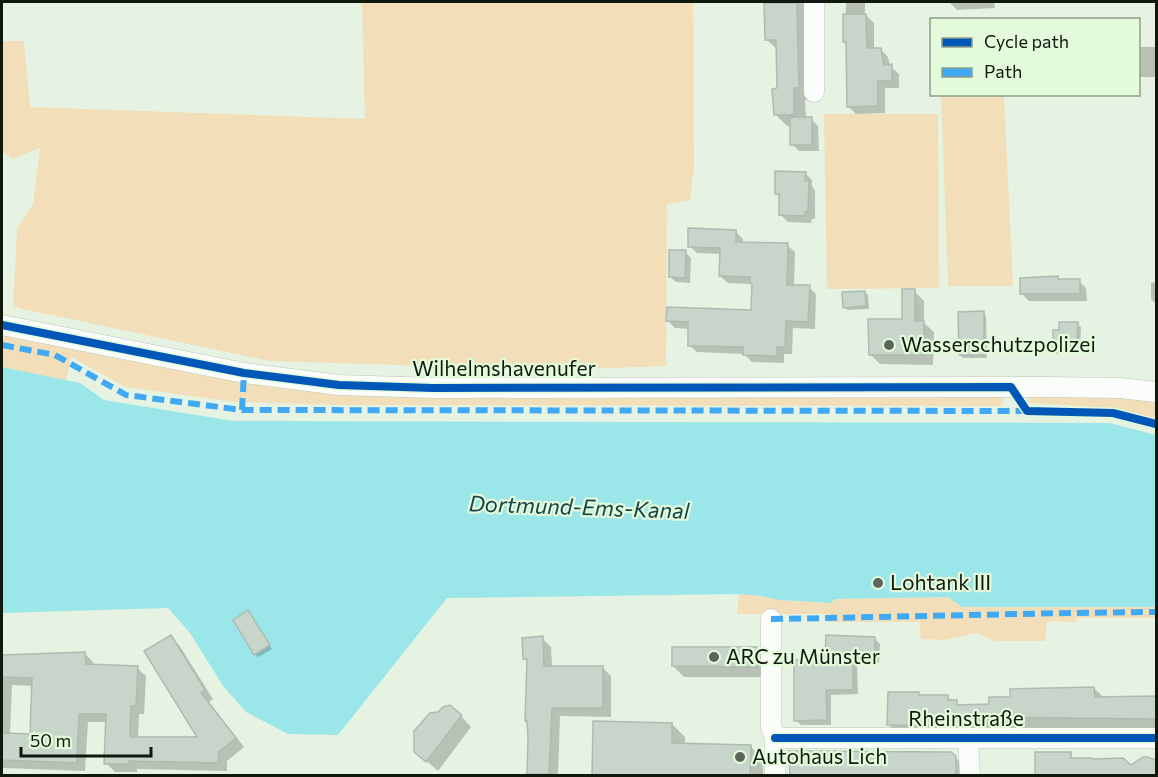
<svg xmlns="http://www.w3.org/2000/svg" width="1158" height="777" viewBox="0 0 1158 777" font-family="Commissioner,sans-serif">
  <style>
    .green { fill: #f2dfb9 }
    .water { fill: #9be6e8 }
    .shadow { fill: #0003; fill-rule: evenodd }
    .building { fill: #c7d5ca; stroke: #aebbb1; stroke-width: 1.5 }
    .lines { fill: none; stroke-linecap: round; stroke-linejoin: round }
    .minor-casing { stroke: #bdc7ba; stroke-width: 21 }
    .minor { stroke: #fbfdfb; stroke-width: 20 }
    .quiet { stroke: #3fa9f5; stroke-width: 6; stroke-dasharray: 12 6; stroke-linecap: butt }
    .cycleway-casing { stroke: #e3fadb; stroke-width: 11 }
    .cycleway { stroke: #0057b8; stroke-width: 8 }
    .poi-dot { fill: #5c6559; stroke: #e3fadb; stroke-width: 2 }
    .labels { text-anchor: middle; stroke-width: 4.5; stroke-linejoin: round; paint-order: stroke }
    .poi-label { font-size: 21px; fill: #11190f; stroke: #e3fadb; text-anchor: start }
    .street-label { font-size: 21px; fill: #11190f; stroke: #e3fadb }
    .water-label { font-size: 22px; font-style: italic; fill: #134347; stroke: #e3fadb }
  </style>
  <rect width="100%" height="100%" fill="#e6f3e2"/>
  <path class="green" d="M362 2H693L694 166 690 200 667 204 666 366 561 370 269 361 13 307 17 229 33 204 40 148 13 159 2 152V41H24L30 107 365 119Z
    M941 95H1004L1013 286H948Z
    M824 114H938L939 288 827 289Z
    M2 333 239 381 816 395 1003 397 1002 406 344 405 235 402 125 387 71 357 66 381 2 367Z
    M1037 392 1156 399V419L1111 408 1029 403 1028 397Z
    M739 594 761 596 779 600 831 603 834 599 949 597 962 607H1156V618H1077L1076 622 1047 621 1045 641H995L977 633 944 640 921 639 919 622H828V614H737Z"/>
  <path class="water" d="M2 367 80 383 104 400 233 421 1110 423 1156 435V607H962L948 597 835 599 831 603 779 600 761 596 739 594 447 598 338 735 288 734 246 712 223 686 190 633 168 608 2 613Z"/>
  <path class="shadow" d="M779 2H809L811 99 805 100 806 119H811L818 126 819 151H799L792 144 791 126H787L775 114 779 90 778 50 766 39Z
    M846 2H865V14L874 23V50L880 49 888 57 890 66 899 74V88H885V113L856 114 848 106V45L845 42Z
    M949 2H994L995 8 957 10Z
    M1138 47H1156V77H1138Z
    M805 173 812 180V186L815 190V219H812L811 223 788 222 781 215V198L776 194Z
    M735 231 743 239V243L787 245 795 252 794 286 809 287 816 294 815 329 793 328 792 354H784V363L752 362 744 354 697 352 689 345 690 329 675 328 668 321 752 311 753 284 728 283 720 276 721 254 697 253 689 246Z
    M685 252 691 258 690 283 676 282 670 277Z
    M1057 277 1061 280 1079 281 1086 288 1087 301H1029L1022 294Z
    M1156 282V302H1154L1151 299V283Z
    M914 291 924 301V323L934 332 933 365 880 364 870 354 903 321Z
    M865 292 868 295 869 309 848 310 844 307Z
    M983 313 986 316 987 358H963L960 355Z
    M1077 324 1081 327 1080 345H1074L1073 354H1057L1054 351 1060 332Z
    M251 615 272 649 258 657 255 654Z
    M170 637 179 645 213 699 209 702 244 747 227 761V771L137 769V772H115L106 763 107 722H88L85 771 2 768V656L85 654 93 662V666L137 668 146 676 144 714H139L138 738H200ZM12 685 33 686 32 736 10 735Z
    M542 638 551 647 552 667H602L611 676V717L560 716 558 776H531L528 773V662L524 658Z
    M875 639 880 644 879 663 857 662 858 694 831 695V725H801L796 720 826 662Z
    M756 649 767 660V677H684L673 666Z
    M1094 688 1104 698H1156V733L904 739 889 725 918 694 921 697H947L961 706H991L1012 699Z
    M461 716 471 727 438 771 415 751Z
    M672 724 685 737V744L750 746 763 759V776H593Z
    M951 753 973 776H791Z"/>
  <path class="building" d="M764 3H797L799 88H794V115H774L772 89 777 88 776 40H765Z
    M843 14H866L867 48H881L884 65 892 64V81H878V106L847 107 846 42H843Z
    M790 117H812V145H790Z
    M775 171 806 172 805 181H809L808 212H805V216L779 215V194H775Z
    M688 228 736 230V242L788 243 787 285H810L808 322 786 321 785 347H777V356L743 355V347L688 346V322L666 321 667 307 751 310 752 284 750 283V277L719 276 720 248 688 247Z
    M669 250H686L685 278 669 277Z
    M1058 276V279H1080V294H1020V278Z
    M902 289H915V321H924V355H869L868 319H902Z
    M865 291 866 306 843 308 842 292Z
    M984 311V355H959L958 312Z
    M1059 322H1078L1077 342H1071V352L1053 351V330H1059Z
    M248 610 270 645 254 655 233 620Z
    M171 635 205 690 201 693 236 738 219 752 218 763 129 761V764H104L106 714H79L77 763 2 760V733L30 734 32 678 2 677V655L85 652 86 664 138 666 136 706H131L130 737H197L144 651Z
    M826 635 875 637V658H853V690H826L827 720 794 721V660H825Z
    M543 636 544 666H603V708H552L549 774H527L528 740 527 721H525L527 659H523L522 638Z
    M672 647H757V667L672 666Z
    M1094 687 1095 697 1156 696V719L978 717V726L887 725 888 692H919V695H948V700H957V705L989 704V697H1010V689Z
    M450 705 462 715 426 762 414 752V731L430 713 438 712 443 707Z
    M593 721 672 723V743L751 745 750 776H592Z
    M789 751 951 752 956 756V776H790Z
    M1035 752H1071V758H1092L1094 759 1123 758 1131 765 1143 757H1147L1156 760V776H1035Z"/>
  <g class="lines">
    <defs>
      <path id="minor" d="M814 92V2
        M2 325 244 373 339 385 433 388 1045 387 1120 388 1156 392
        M771 619V727L775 738V776
        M968 737 970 776
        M775 738H1156"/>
    </defs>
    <use href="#minor" class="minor-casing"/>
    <use href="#minor" class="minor"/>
    <path class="quiet" d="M2 345 55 355 126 395 242 410 1030 411
      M242 410 244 373
      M771 619C900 617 1028 613 1156 612"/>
    <defs>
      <path id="cycleway" d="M2 325 244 373 339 385 433 388 1011 387 1027 411 1113 413 1156 424
        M775 738H1156"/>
    </defs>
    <use href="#cycleway" class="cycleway-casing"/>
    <use href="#cycleway" class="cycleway"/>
  </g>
  <g class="poi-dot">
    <circle cx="889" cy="345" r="6"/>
    <circle cx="878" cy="583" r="6"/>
    <circle cx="714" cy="657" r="6"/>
    <circle cx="740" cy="757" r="6"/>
  </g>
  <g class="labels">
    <g class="poi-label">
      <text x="901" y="352">Wasserschutzpolizei</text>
      <text x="890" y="590">Lohtank III</text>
      <text x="726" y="664">ARC zu Münster</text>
      <text x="752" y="764">Autohaus Lich</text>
    </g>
    <g class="street-label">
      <text x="504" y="376">Wilhelmshavenufer</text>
      <text x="966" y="726">Rheinstraße</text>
    </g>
    <g class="water-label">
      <text transform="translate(579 507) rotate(2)" y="8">Dortmund-Ems-Kanal</text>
    </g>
  </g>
  <rect width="1158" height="777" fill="none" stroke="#11190f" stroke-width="6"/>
  <rect x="930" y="18" width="210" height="78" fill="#e3fadb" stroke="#8fa089" stroke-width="1.5"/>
  <rect x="942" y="38" width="30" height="9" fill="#0057b8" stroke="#8fa089" stroke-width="1.5"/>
  <text x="984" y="48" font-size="18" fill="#11190f">Cycle path</text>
  <rect x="942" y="68" width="30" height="9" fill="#3fa9f5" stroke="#8fa089" stroke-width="1.5"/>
  <text x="984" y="78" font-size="18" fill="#11190f">Path</text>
  <path d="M21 747v9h130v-9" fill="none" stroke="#11190f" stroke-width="3"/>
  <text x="30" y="747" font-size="18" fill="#11190f" stroke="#e3fadb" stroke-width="4.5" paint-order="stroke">50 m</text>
</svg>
